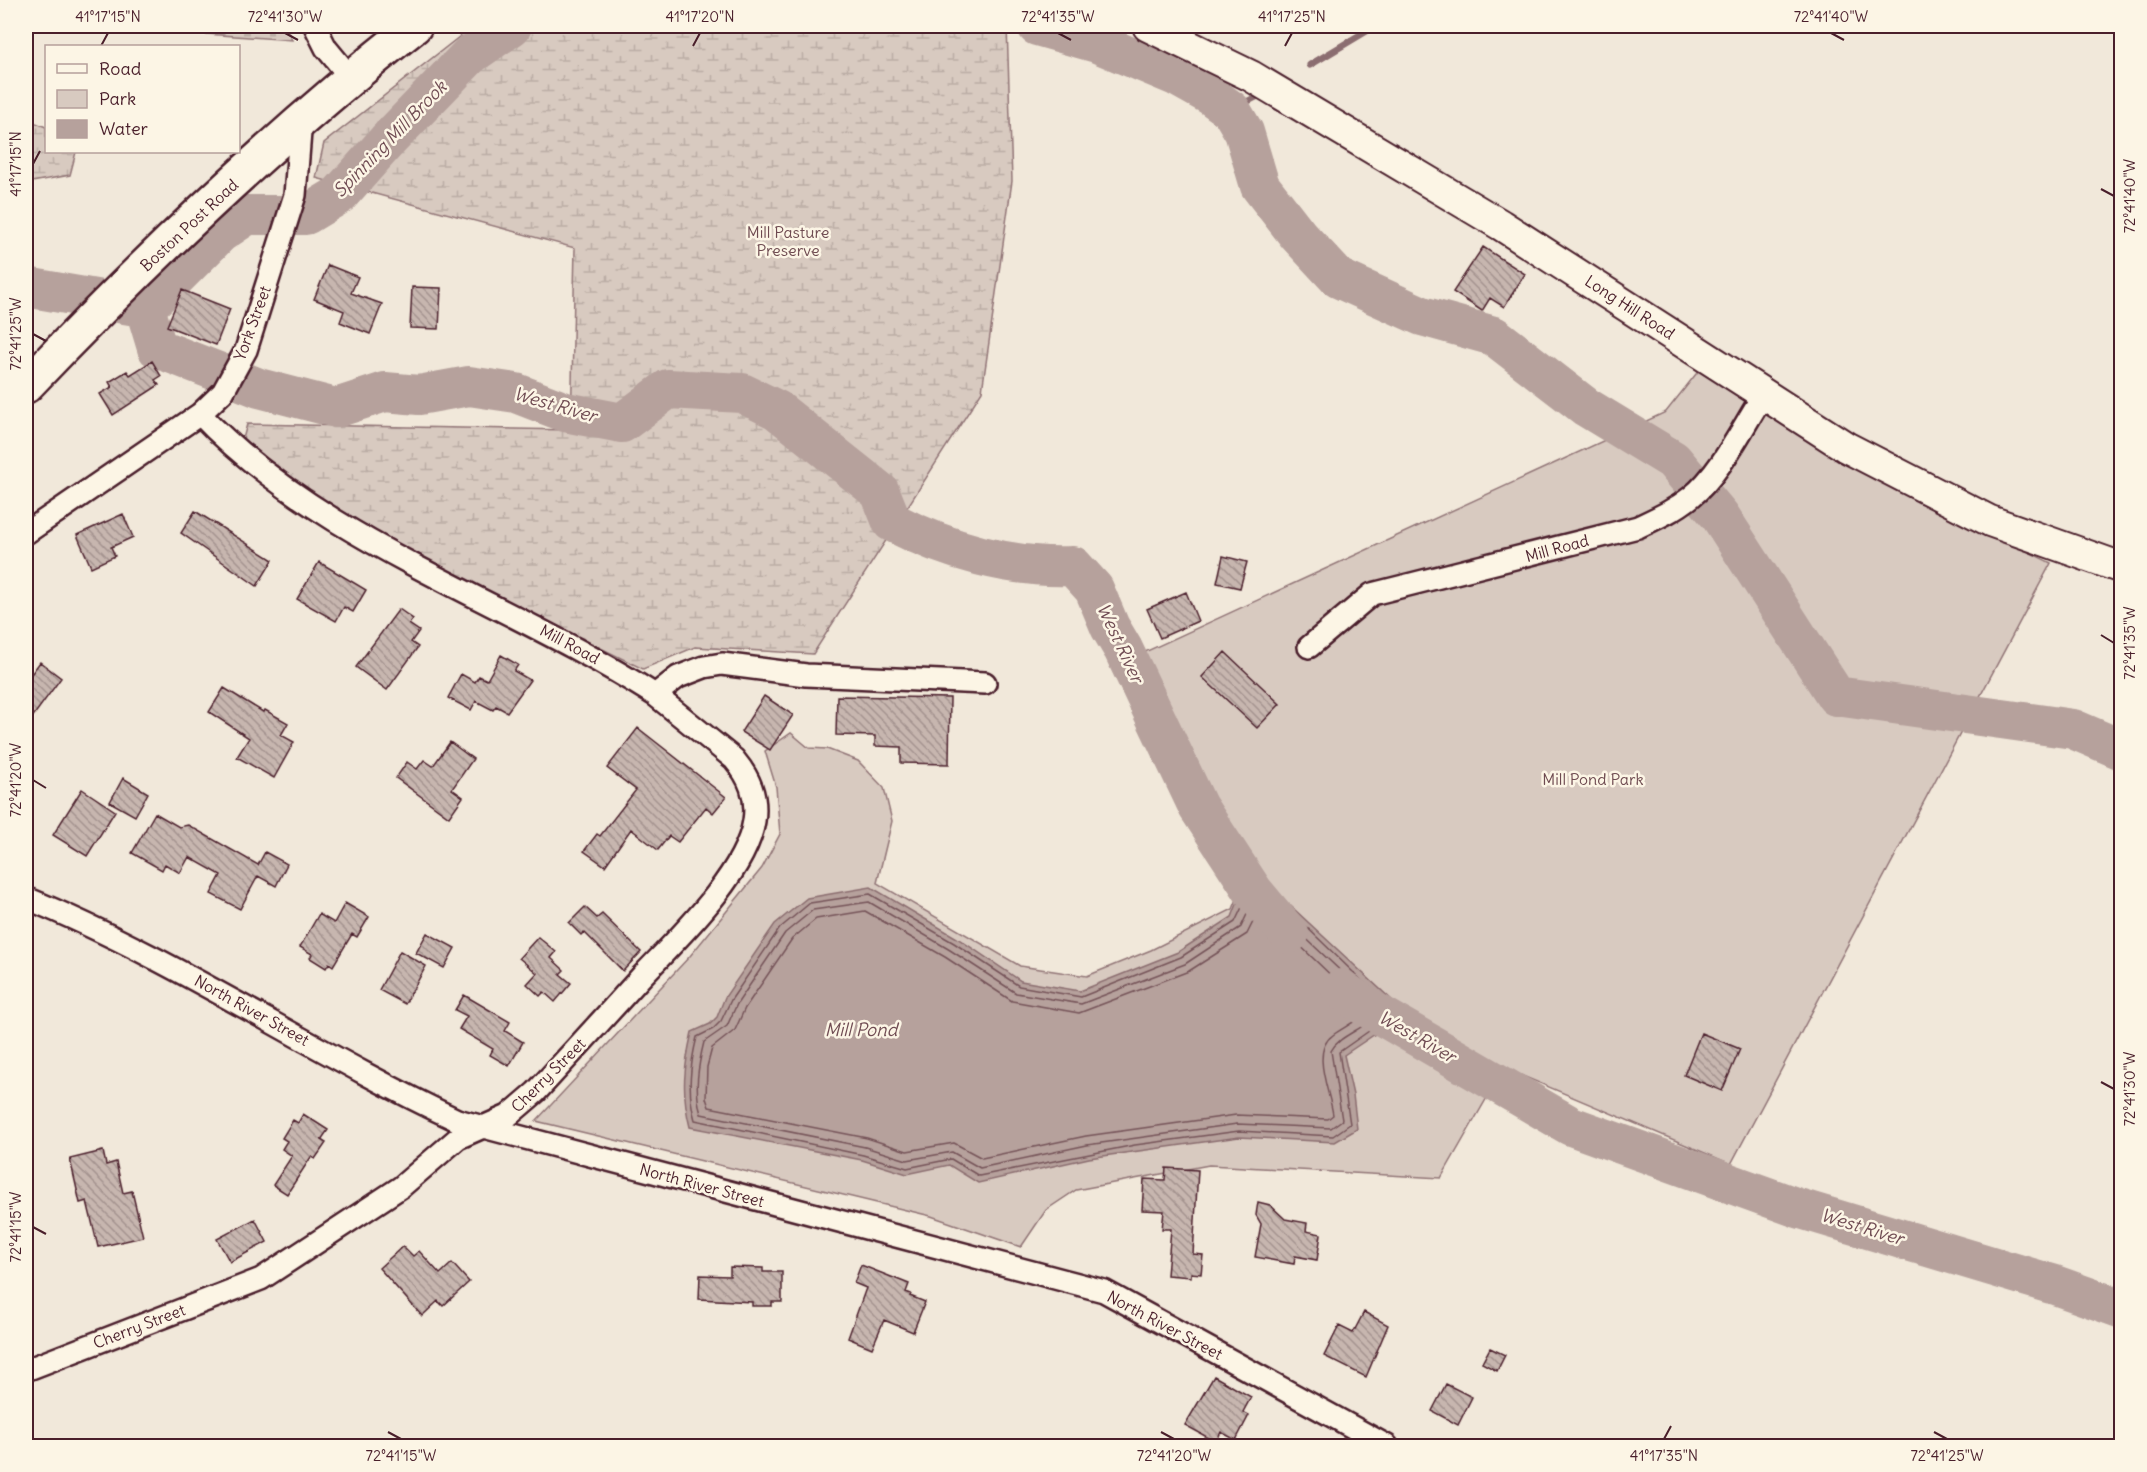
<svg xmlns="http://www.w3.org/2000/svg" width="2147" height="1472" viewBox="0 0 2147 1472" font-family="Delius,sans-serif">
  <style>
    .wetland { fill: url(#wetland-marsh); stroke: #917476; stroke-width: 1.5 }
    .cemetery { fill: url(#cemetery-stones); stroke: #917476; stroke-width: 1.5 }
    .park { fill: #d8cac0; stroke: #917476; stroke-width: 1.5 }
    .water { fill: #b6a19c; stroke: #8b6d6f; stroke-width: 1.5 }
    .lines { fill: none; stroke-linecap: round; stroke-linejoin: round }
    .shore { stroke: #755358; stroke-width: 1.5 }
    .stream { stroke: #8b6d6f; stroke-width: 7 }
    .river { stroke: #b6a19c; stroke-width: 40 }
    .building { fill: url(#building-back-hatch); stroke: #4a1f2b; stroke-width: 1.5 }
    .street-casing { stroke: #4a1f2b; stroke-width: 26 }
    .secondary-casing { stroke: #4a1f2b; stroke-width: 34 }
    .primary-casing { stroke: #4a1f2b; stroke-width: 38 }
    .street { stroke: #fcf5e5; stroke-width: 21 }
    .secondary { stroke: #fcf5e5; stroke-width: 30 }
    .primary { stroke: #fcf5e5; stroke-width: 33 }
    .ticks { fill: none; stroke: #4a1f2b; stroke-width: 2 }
    .labels { text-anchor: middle; stroke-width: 5; stroke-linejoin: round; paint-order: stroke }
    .street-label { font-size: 16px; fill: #4a1f2b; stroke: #fcf5e5 }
    .park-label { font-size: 16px; fill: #6e4a50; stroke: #fcf5e5 }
    .water-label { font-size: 18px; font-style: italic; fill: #704c53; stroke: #fcf5e5 }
    .neatline { fill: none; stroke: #4a1f2b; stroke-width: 2 }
    .ticks-label { font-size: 15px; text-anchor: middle; fill: #4a1f2b }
  </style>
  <defs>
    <pattern id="wetland-marsh" width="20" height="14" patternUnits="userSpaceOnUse" patternTransform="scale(1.5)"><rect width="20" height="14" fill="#d8cac0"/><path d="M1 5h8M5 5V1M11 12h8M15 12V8" fill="none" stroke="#bbada5"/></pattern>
    <pattern id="cemetery-stones" width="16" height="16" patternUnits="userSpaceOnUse" patternTransform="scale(1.5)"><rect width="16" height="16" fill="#d8cac0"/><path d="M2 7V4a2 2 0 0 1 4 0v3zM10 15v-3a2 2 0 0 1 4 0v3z" fill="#bbada5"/></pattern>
    <pattern id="building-back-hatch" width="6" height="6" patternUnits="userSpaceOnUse" patternTransform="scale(1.5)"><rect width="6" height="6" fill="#c7b6af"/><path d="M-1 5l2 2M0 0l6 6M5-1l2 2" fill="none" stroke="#a4938f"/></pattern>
  </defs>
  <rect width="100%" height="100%" fill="#f1e8da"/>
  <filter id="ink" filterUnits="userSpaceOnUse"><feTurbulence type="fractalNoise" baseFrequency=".0167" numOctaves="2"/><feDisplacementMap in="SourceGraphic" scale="12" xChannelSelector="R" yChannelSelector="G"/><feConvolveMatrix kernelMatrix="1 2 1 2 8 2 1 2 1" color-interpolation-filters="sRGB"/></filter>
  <g filter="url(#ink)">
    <path class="wetland" d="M473 26H1007L1012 181 982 391 813 654 695 647 643 669 393 545 332 511 248 451 243 439 247 424 571 430 575 248 316 178 324 143Z
      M26 119 46 127V152H76L70 175 26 183Z"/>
    <path class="cemetery" d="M93 26H285L292 40Z"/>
    <path class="park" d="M1700 369C1809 447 1931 504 2051 563L1731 1164 1504 1068 1441 1178 1209 1165 1076 1190 1046 1210 1021 1247 931 1216 536 1121 690 956 762 868 780 834 776 787 765 751 791 733 809 748 827 749 858 761 884 788 892 821 877 883 1020 966 1087 976 1151 950 1233 909 1243 884 1201 823 1121 663 1666 412Z"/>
    <path class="water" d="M1267 884 1395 1003 1384 1028 1344 1055 1353 1095 1357 1129 1335 1142 1239 1137 1089 1158 978 1183 949 1165 907 1174 862 1160 690 1127C681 1092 684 1067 692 1032L710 1024 717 1017 725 997 775 924 807 898 871 887 957 938 1021 981 1080 991 1178 952 1232 917 1239 899Z"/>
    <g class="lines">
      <path class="shore" d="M1266 891 1285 906 1387 1005 1379 1024 1339 1052 1350 1124 1333 1136 1239 1131 1135 1145 979 1176 951 1159 907 1168 863 1155 695 1120C687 1092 690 1065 697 1037L713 1029 721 1021 731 1000 780 928 810 903 870 894 954 943 1019 986 1081 997 1181 957 1235 922 1244 903Z
        M1265 900 1378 1006C1372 1030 1342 1031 1331 1051L1342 1120 1331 1128 1237 1124 1087 1145 980 1168 952 1152 907 1160 865 1147 701 1114C694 1090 698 1066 704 1042L727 1026 737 1004 785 933 813 910 869 902 950 950 1016 993 1081 1004 1185 964 1241 927 1250 908Z
        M865 911 945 957 1012 1001 1079 1013 1189 971 1247 934 1257 914 1264 911 1367 1010C1360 1020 1344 1027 1333 1035 1310 1051 1330 1091 1333 1115L1328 1119 1236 1115 1086 1136 982 1158 954 1143 907 1151 867 1138 709 1107 706 1098 707 1067 712 1048 735 1030 745 1008 792 939 816 919Z"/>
      <path class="stream" d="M1310 65 1375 26
        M1231 110 1258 96"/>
      <path class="river" d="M1037 26 1097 43 1176 76 1210 95 1231 110 1244 132 1260 186 1298 235 1338 278 1422 316 1494 336 1586 407 1673 460 1720 516 1836 696 2073 729 2122 750
        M26 287 142 307
        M145 308 157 348 259 388 336 408 385 392 419 395 469 386 516 393 565 412 622 423 668 389 742 393 777 410 880 492 892 522C946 550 1012 569 1073 566L1094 589 1110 627 1123 649 1198 807 1253 891 1289 934
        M145 308 220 233 247 215H306L339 195 387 141 470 55 512 26
        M1341 989 1363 1005 1571 1126 1798 1208 2055 1285 2122 1309"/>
    </g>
    <path class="building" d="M1483 247 1525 274 1504 307 1490 298 1482 311 1453 292Z
      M328 265 358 277 351 293 382 304 370 334 340 322 344 311 314 299Z
      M412 287 441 288 439 329 410 328Z
      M182 290 230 309 216 345 167 326Z
      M152 361 161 376 155 380 159 385 113 415 100 394 112 387 109 382 127 371 130 375Z
      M195 511 273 560 257 586 181 533Z
      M123 514 133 537 111 547 115 556 91 567 77 535Z
      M1223 556 1247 562 1240 588 1217 583Z
      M319 562 366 590 353 612 344 607 336 621 297 599Z
      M1186 592 1198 621 1160 638 1147 609Z
      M399 609 413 619 409 624 419 631 411 642 418 647 387 690 356 667Z
      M1225 652 1280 704 1257 728 1202 677Z
      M501 655 518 665 514 671 530 680 507 712 496 706 493 710 476 701 471 710 448 698 461 674 475 682 479 676 487 680Z
      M40 662 61 678 26 726V681Z
      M224 688 263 712 265 710 288 723 281 735 294 742 274 778 237 757 249 738 209 712Z
      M764 696 793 715 770 750 741 732Z
      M837 696 950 698 949 764 901 763V747L875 746V736L836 735Z
      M638 728 726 797 713 813 706 807 678 842 669 836 658 850 631 829 605 866 584 851 597 834 600 836 636 790 607 768Z
      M450 742 473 759 452 789 463 797 449 817 396 778 407 762 417 769 424 760 433 766Z
      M123 778 148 793 135 816 110 802Z
      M82 789 115 811 87 856 53 835Z
      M155 813 179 827 188 825 258 865 265 852 287 864 276 886 258 876 240 909 211 894 221 875 189 857 180 873 165 864 162 870 132 853Z
      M345 903 369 917 357 937 352 934 333 966 329 963 326 968 310 958 312 954 300 947 319 914 334 923Z
      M585 907 597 918 602 914 641 952 623 971 584 932 581 935 569 923Z
      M427 933 455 948 444 968 416 953Z
      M538 937 556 952 551 958 564 970 560 974 571 983 555 1002 544 992 540 996 527 984 537 973 519 958Z
      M400 951 426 966 405 1004 379 990Z
      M464 995 510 1022 505 1031 523 1042 509 1066 490 1055 493 1049 459 1029 467 1016 455 1010Z
      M1701 1033 1740 1049 1722 1091 1684 1075Z
      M303 1114 328 1130 321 1140 326 1143 315 1159 311 1157 287 1194 273 1185 292 1156 282 1149 287 1141 282 1138 293 1120 298 1123Z
      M103 1151 106 1165 116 1162 123 1193 132 1191 143 1237 98 1247 87 1201 80 1203 70 1159Z
      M1166 1168 1198 1170 1193 1254 1203 1255 1201 1274 1191 1273V1277L1167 1275 1171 1229H1162L1164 1211 1142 1210 1144 1179 1165 1180Z
      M1258 1202 1270 1205 1285 1219 1307 1223 1306 1231 1321 1234 1317 1260 1295 1256 1294 1264 1255 1257 1261 1224 1256 1215Z
      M255 1219 267 1242 230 1262 217 1239Z
      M403 1246 413 1256 419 1251 440 1274 452 1263 469 1282 443 1306 438 1301 422 1316 379 1268Z
      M861 1265 909 1284 906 1292 911 1294 910 1296 925 1302 913 1332 884 1320 872 1348 848 1338 866 1288 854 1283Z
      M730 1267 763 1268V1272H782V1302H772V1306H752V1302L699 1299 700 1275 730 1276Z
      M1364 1312 1388 1325 1366 1377 1324 1356 1339 1326 1353 1333Z
      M1490 1348 1505 1355 1497 1371 1482 1363Z
      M1214 1376 1251 1397 1243 1412 1249 1415 1236 1440 1221 1432 1216 1442 1185 1425Z
      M1446 1384 1472 1397 1458 1425 1432 1411Z"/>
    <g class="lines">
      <defs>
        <path id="street" d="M315 26 326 48 350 77
          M200 414C321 542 508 601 655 695L678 677 704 667 722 664 806 675 985 683
          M26 533 200 414 223 392 246 350 295 195 301 120
          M1309 647 1372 594 1638 527C1657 518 1675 510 1691 497 1721 473 1743 426 1764 394
          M26 898C176 959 310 1051 457 1120L1104 1291 1387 1446
          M26 1370 261 1279 401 1187 458 1138 508 1116 536 1092C571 1054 606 1016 640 978 676 940 746 874 754 821 758 796 749 777 734 759L655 695"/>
        <path id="secondary" d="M1148 26 1251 76 1501 225 1846 447 1990 521 2122 568"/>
        <path id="primary" d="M26 386C148 258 277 135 415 26"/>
      </defs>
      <use href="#street" class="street-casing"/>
      <use href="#secondary" class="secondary-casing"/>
      <use href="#primary" class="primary-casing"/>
      <use href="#street" class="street"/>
      <use href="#secondary" class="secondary"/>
      <use href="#primary" class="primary"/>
    </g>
  </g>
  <path class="ticks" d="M285 33 298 40M1058 33 1071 40M1831 33 1844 40M101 46 108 33M693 46 700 33M1285 46 1292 33M33 164 40 151M2101 189 2114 196M33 334 46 341M2101 635 2114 643M33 780 46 788M2101 1082 2114 1089M33 1227 46 1234M388 1432 401 1439M1161 1432 1174 1439M1934 1432 1947 1439M1664 1439 1671 1426"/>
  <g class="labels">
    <g class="street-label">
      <text transform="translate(189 225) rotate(-43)" y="6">Boston Post Road</text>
      <text transform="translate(1630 307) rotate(33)" y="6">Long Hill Road</text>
      <text transform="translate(252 323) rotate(-70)" y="6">York Street</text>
      <text transform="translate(1557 548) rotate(-15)" y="6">Mill Road</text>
      <text transform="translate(570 644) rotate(28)" y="6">Mill Road</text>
      <text transform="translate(252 1010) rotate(29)" y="6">North River Street</text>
      <text transform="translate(548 1075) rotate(-45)" y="6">Cherry Street</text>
      <text transform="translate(702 1185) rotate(15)" y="6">North River Street</text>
      <text transform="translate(1165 1325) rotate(28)" y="6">North River Street</text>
      <text transform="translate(139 1326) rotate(-21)" y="6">Cherry Street</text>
    </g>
    <g class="park-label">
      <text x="788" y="238">Mill Pasture<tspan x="788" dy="18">Preserve</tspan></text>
      <text x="1593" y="785">Mill Pond Park</text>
    </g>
    <g class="water-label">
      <text transform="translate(390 139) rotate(-46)" y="6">Spinning Mill Brook</text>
      <text transform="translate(555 405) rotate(16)" y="6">West River</text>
      <text transform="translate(1120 643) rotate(65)" y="6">West River</text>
      <text x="861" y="1036">Mill Pond</text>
      <text transform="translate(1417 1037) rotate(30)" y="6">West River</text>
      <text transform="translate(1862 1227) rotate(17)" y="6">West River</text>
    </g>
  </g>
  <rect width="2147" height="1472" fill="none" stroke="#fcf5e5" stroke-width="66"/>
  <rect x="45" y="45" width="195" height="108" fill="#fcf5e5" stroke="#b59f9b" stroke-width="1.5"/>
  <rect x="57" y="64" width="30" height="9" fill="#fcf5e5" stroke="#b59f9b" stroke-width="1.5"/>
  <text x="99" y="75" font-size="18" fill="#4a1f2b">Road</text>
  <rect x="57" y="90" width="30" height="18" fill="#d8cac0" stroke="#b59f9b" stroke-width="1.5"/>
  <text x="99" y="105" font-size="18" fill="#4a1f2b">Park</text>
  <rect x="57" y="120" width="30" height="18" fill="#b6a19c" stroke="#b59f9b" stroke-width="1.5"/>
  <text x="99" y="135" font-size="18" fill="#4a1f2b">Water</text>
  <rect x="33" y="33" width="2081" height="1406" class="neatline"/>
  <g class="ticks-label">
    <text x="108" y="22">41°17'15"N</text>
    <text x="285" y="22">72°41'30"W</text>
    <text x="700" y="22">41°17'20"N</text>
    <text x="1058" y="22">72°41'35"W</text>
    <text x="1292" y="22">41°17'25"N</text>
    <text x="1831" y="22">72°41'40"W</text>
    <text transform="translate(16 164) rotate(-90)" y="5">41°17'15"N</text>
    <text transform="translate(2130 196) rotate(-90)" y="5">72°41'40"W</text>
    <text transform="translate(16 334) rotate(-90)" y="5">72°41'25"W</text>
    <text transform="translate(2130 643) rotate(-90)" y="5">72°41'35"W</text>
    <text transform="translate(16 780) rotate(-90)" y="5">72°41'20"W</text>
    <text transform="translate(2130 1089) rotate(-90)" y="5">72°41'30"W</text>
    <text transform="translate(16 1227) rotate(-90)" y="5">72°41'15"W</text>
    <text x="401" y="1461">72°41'15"W</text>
    <text x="1174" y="1461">72°41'20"W</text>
    <text x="1664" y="1461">41°17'35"N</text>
    <text x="1947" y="1461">72°41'25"W</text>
  </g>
</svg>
